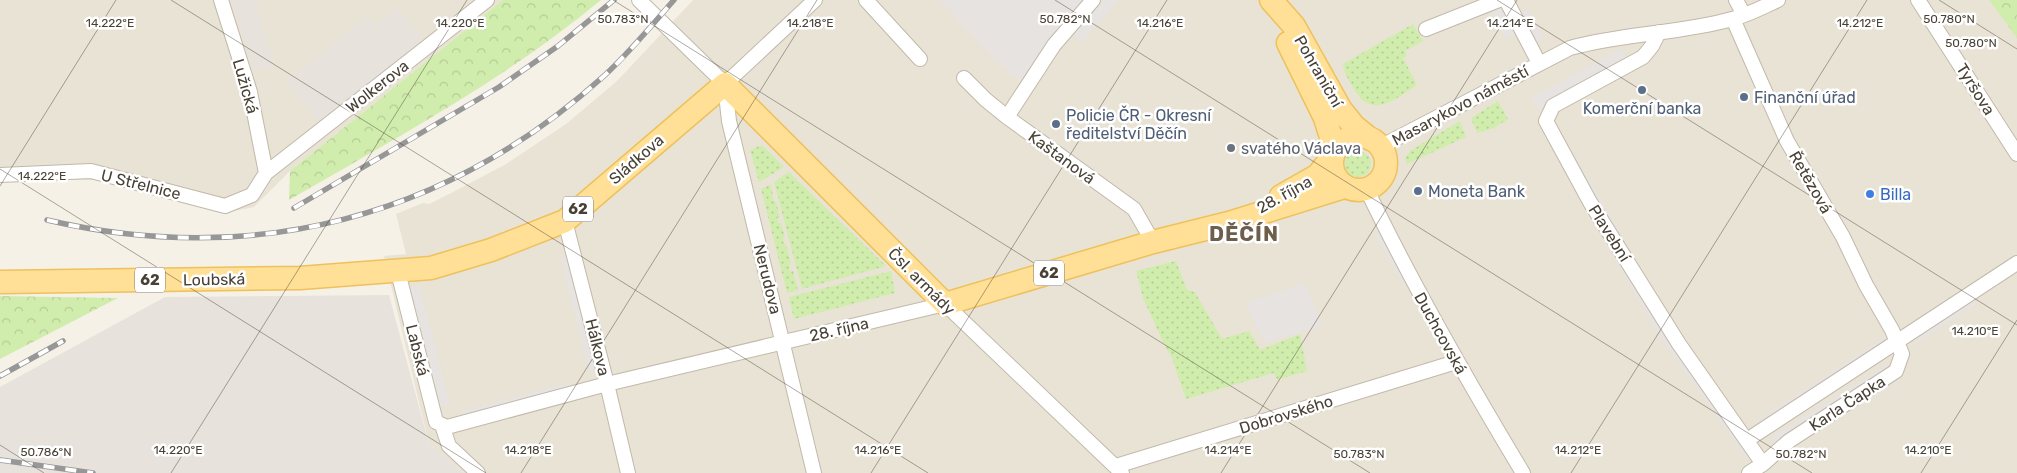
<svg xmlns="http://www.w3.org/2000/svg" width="2017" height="473" viewBox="0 0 2017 473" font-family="Rubik,sans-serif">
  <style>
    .residential { fill: #e9e3d5 }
    .industrial { fill: #e7e2dc }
    .grass { fill: url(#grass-dots) }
    .forest { fill: url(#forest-crowns) }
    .parking { fill: #e6e3e0 }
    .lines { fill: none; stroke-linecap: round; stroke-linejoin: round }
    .minor-casing { stroke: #c1b9a9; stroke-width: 16 }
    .primary-casing { stroke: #eec15c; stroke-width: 25 }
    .minor { stroke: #fff; stroke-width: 14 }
    .primary { stroke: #ffe096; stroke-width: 22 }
    .rail-casing { stroke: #979797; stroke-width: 5.5 }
    .rail { stroke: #fff; stroke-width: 4; stroke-dasharray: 11; stroke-linecap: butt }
    .ticks { fill: none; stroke: #494135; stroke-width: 1; stroke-opacity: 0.45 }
    .service-dot { fill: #5c6f8a; stroke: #fff; stroke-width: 2 }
    .worship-dot { fill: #6b7280; stroke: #fff; stroke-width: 2 }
    .shop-dot { fill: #3f7fe0; stroke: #fff; stroke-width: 2 }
    .labels { text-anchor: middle; stroke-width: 5; stroke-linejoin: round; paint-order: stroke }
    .shield { fill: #fff; stroke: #807a72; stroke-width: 1 }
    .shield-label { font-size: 15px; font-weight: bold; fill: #494135 }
    .street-label { font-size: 16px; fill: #494135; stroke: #fff }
    .service-label { font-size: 16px; fill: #4e5e75; stroke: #fff; text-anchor: start }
    .worship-label { font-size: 16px; fill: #5b616d; stroke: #fff; text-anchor: start }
    .shop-label { font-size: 16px; fill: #366cbe; stroke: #fff; text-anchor: start }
    .district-label { font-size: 21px; font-weight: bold; letter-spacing: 1px; fill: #6d5f4c; stroke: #fff }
    .ticks-label { font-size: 12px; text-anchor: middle; fill: #494135; stroke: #fff; stroke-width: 5; stroke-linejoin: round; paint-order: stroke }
  </style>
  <defs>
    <pattern id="grass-dots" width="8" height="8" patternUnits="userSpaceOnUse" patternTransform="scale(1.25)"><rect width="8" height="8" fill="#d1edad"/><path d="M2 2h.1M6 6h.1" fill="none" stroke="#b5cc95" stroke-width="1.8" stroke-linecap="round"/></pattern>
    <pattern id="forest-crowns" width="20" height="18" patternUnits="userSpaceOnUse" patternTransform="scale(1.25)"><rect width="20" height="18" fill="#d1edad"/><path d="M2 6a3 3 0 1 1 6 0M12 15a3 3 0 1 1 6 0" fill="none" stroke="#b5cc95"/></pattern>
  </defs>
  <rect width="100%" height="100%" fill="#f5f1e7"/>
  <path class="residential" d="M0 0H503L290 171 254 207 234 211 213 208 99 180H0Z
    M693 0H2017V473H464L429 444 384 256 406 254 396 214 423 203 429 204 457 190 506 164 566 124 617 81Z"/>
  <path class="industrial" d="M231 0H255L274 65 253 71Z
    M397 7 424 41 320 124 286 81 367 16 375 25Z
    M389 295 429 444 464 473H0V387L165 297Z"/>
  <path class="grass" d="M1413 24 1423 41 1405 51 1407 56 1403 58 1417 85C1392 102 1370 120 1352 86 1348 79 1344 72 1343 64Z
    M1498 101 1508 119 1494 128 1477 133 1471 118Z
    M1460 121 1466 137 1407 164 1405 158 1410 151Z
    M762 145 784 167 759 182 750 150Z
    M1345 164a13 13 0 1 1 26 0a13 13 0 1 1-26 0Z
    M789 172 886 266 802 289 774 182Z
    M771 184 774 202H776L780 217 777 218 779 223H781L785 237 783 238 784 244H786L791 263 789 264 790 271H793L798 290 787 293 761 189Z
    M1176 261 1187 290 1195 292 1222 339 1249 331 1260 350 1300 334 1307 371 1277 380 1274 373 1186 399 1171 356 1164 344 1143 298 1136 271Z
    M891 271 895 293 794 319 789 297Z"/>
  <path class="forest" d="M503 0H601C505 80 396 138 289 200L290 171Z
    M1989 0H2017V38Z
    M0 296 118 298 0 359Z"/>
  <path class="parking" d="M939 0H1120L1081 43 1069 32 1022 83 984 49Z
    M1499 4 1515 33 1505 39 1489 10Z
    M1528 9 1545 38 1534 42 1518 13Z
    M1621 48 1627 59 1538 110 1532 98Z
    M1571 148 1675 329 1743 423 1739 426 1684 349 1566 150Z
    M1579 196 1588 202 1663 332 1752 456 1747 459 1659 336Z
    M1378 233 1410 284 1406 289 1375 235Z
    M560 255 571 257 599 373 588 370Z
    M1305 283 1322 326 1265 343 1245 303Z
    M419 285 450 404 438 407 407 289Z
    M1975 295V305L1915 344 1914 333Z
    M1884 337 1887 342 1759 426 1756 421Z
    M1888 364 1899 381 1782 455 1771 437Z
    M571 382 573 392 463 420 461 411Z"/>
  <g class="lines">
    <defs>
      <path id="minor" d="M221 0 250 92 266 173
        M639 0 725 84
        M866 0 920 59
        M1506 0 1539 63
        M1736 0 1744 15
        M1918 0 2017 154
        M1733 19 1787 141 1843 237 1866 285 1892 330 1902 354 1896 371 1789 441 1763 464 1749 473
        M1426 29 1499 0
        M1659 32 1652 46 1643 57 1553 106 1546 121 1590 202 1679 344 1763 464
        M964 78 986 100 1007 117 1134 209 1153 242
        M725 84 815 0
        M725 85 729 121 814 473
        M1007 117 1054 45 1093 0
        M1380 147 1570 48C1623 33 1679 34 1732 19 1748 15 1763 7 1778 0
        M0 175 91 171 225 206 252 195 266 173 487 0
        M1367 190C1414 288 1467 380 1523 473
        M565 221 607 384 628 473
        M398 272 436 422 447 427 607 384 945 304 1122 473
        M442 425 449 446 478 473
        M1747 440 2017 263
        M1116 466 1456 362"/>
      <path id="primary" d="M1271 0 1294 26 1341 110 1354 126 1370 139
        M1288 43 1325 118 1335 150
        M1332 163a27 27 0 1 1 54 0a27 27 0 1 1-54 0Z
        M1281 196 1318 175 1332 157
        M0 282 300 278 431 268 491 250 565 221 725 84 945 304 1153 242 1229 223 1344 187"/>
    </defs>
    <use href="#minor" class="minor-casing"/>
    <use href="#primary" class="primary-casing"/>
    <use href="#minor" class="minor"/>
    <use href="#primary" class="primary"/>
    <defs>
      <path id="rail" d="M294 208 499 87 558 46 614 0
        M47 220C254 268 447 218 605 75 630 52 652 25 674 0
        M0 376 63 341
        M0 460 93 473"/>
    </defs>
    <use href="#rail" class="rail-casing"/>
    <use href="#rail" class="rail"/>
  </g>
  <path class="ticks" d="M171 0 928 473M613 0 1370 473M1055 0 1812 473M1497 0 2017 325M1939 0 2017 49M0 169 486 473M0 186 116 0M0 445 44 473M171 473 467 0M521 473 817 0M871 473 1167 0M1221 473 1517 0M1571 473 1867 0M1921 473 2017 320"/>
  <g class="service-dot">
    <circle cx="1642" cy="90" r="5"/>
    <circle cx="1744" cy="97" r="5"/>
    <circle cx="1056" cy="124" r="5"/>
    <circle cx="1418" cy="191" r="5"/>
  </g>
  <circle class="worship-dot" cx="1231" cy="148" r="5"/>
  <circle class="shop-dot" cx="1870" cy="194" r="5"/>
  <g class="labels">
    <g class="shield">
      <rect x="563" y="196.5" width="30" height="25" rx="4"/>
      <rect x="1034" y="260.5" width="30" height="25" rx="4"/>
      <rect x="135" y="267.5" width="30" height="25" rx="4"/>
    </g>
    <g class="shield-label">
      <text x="578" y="214">62</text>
      <text x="1049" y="278">62</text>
      <text x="150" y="285">62</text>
    </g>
    <g class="street-label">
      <text transform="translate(1319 71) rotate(60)" y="6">Pohraniční</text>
      <text transform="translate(246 86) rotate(74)" y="6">Lužická</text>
      <text transform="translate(377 86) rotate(-38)" y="6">Wolkerova</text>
      <text transform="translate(1976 89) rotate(58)" y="6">Tyršova</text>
      <text transform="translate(1460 105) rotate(-28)" y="6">Masarykovo náměstí</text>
      <text transform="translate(1062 157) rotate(36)" y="6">Kaštanová</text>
      <text transform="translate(636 159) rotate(-41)" y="6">Sládkova</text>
      <text transform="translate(1811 182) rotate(60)" y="6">Řetězová</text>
      <text transform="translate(141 184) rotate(14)" y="6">U Střelnice</text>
      <text transform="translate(1284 194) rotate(-29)" y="6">28. října</text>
      <text transform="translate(1610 233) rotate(58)" y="6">Plavební</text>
      <text transform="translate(214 279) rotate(-1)" y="6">Loubská</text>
      <text transform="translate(768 279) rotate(76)" y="6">Nerudova</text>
      <text transform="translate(922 281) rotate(45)" y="6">Čsl. armády</text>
      <text transform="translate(839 329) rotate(-13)" y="6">28. října</text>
      <text transform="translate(1441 333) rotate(61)" y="6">Duchcovská</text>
      <text transform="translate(598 347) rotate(76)" y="6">Hálkova</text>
      <text transform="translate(418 350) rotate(76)" y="6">Labská</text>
      <text transform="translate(1847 403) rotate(-33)" y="6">Karla Čapka</text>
      <text transform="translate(1286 414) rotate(-17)" y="6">Dobrovského</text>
    </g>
    <g class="service-label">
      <text x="1754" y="103">Finanční úřad</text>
      <text x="1642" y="114" text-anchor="middle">Komerční banka</text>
      <text x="1066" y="121">Policie ČR - Okresní<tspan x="1066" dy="18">ředitelství Děčín</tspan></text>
      <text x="1428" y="197">Moneta Bank</text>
    </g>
    <g class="worship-label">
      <text x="1241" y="154">svatého Václava</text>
    </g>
    <g class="shop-label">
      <text x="1880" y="200">Billa</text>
    </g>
    <g class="district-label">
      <text x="1244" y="241">DĚČÍN</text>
    </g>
  </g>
  <g class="ticks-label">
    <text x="623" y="23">50.783°N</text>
    <text x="1065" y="23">50.782°N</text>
    <text x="1949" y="23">50.780°N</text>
    <text x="110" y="27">14.222°E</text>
    <text x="460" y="27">14.220°E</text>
    <text x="810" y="27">14.218°E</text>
    <text x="1160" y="27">14.216°E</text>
    <text x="1510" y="27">14.214°E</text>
    <text x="1860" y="27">14.212°E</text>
    <text x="1971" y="47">50.780°N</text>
    <text x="42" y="180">14.222°E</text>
    <text x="1975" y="335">14.210°E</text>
    <text x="178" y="454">14.220°E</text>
    <text x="528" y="454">14.218°E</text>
    <text x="878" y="454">14.216°E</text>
    <text x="1228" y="454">14.214°E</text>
    <text x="1578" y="454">14.212°E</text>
    <text x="1928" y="454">14.210°E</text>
    <text x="46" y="456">50.786°N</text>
    <text x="1359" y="458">50.783°N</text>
    <text x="1801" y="458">50.782°N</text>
  </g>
</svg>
